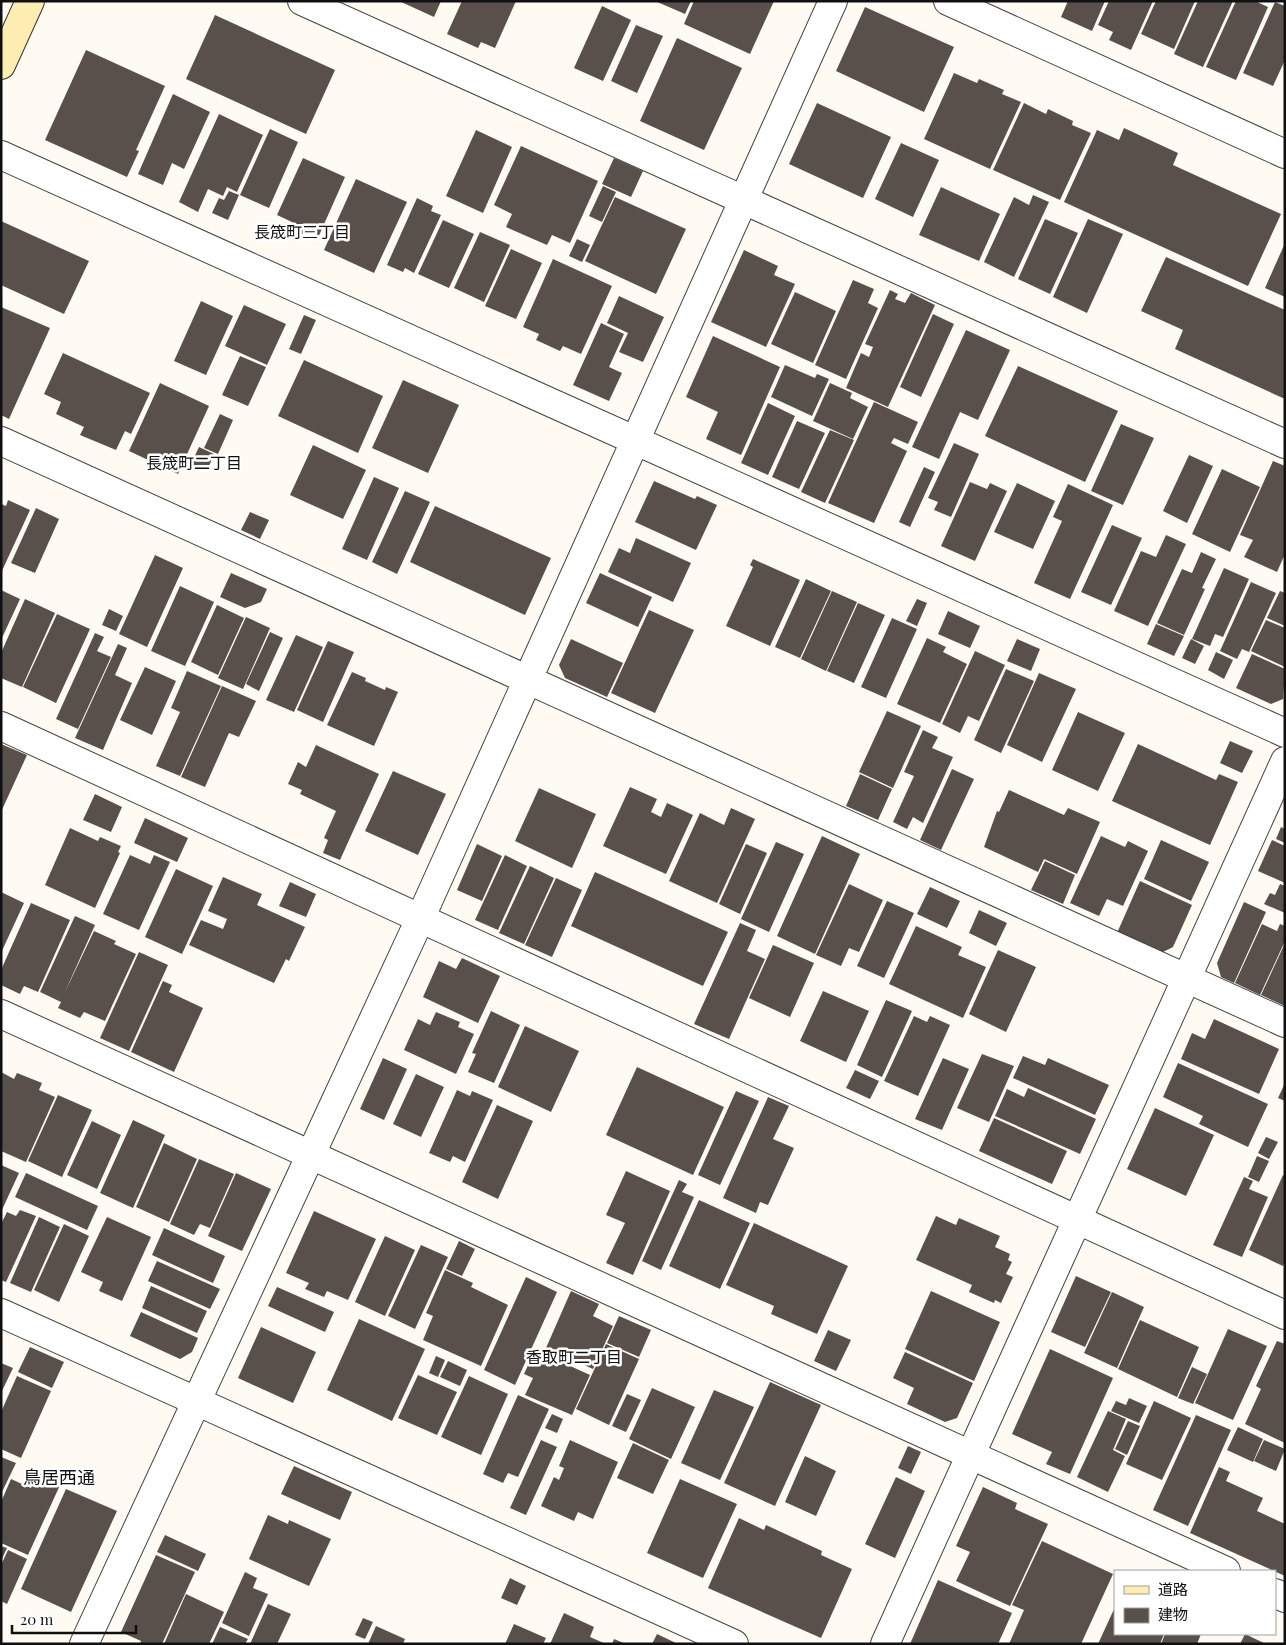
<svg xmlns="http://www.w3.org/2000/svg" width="1286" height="1645" viewBox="0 0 1286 1645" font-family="'Playfair Display','Noto Sans JP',serif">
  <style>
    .building { fill: #59504c }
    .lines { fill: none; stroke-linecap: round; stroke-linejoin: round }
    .street-casing { stroke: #434343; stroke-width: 30 }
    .secondary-casing { stroke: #323232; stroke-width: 30 }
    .street { stroke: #fff; stroke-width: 28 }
    .secondary { stroke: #fdedb0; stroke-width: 28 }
    .labels { text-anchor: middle; stroke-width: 5; stroke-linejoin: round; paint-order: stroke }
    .neighbourhood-label { font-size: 16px; fill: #101010; stroke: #fff }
    .quarter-label { font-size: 18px; fill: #101010; stroke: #fff }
  </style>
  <rect width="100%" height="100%" fill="#fffbf3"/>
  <path class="building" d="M399 1H441L434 17Z
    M462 1H516L495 48 481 42 478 48 447 34Z
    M655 1H691L685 14Z
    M694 1H774L750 54 684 24Z
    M1068 1H1105L1092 31 1061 17Z
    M1109 1H1153L1131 50 1109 40 1113 32 1098 25Z
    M1156 1H1195L1174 49 1141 34Z
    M1198 1H1233L1203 67 1174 54Z
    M1236 1H1255L1268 7 1236 80 1206 67Z
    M1275 2 1285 6V60L1273 86 1243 73Z
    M602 6 631 20 603 81 574 68Z
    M865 7 954 47 924 112 836 71Z
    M215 15 335 70 306 134 186 79Z
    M636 25 663 36 637 93 611 81Z
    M677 38 742 68 704 150 640 121Z
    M86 50 165 86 136 150 139 151 127 177 45 140Z
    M954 73 977 83 979 79 1004 90 1002 94 1021 102 990 169 924 139Z
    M173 94 210 112 184 169 172 163 163 185 138 174Z
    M817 103 891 137 863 198 789 164Z
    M1024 103 1046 114 1048 109 1073 121 1072 125 1091 133 1060 200 993 170Z
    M219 114 263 135 237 192 227 187 223 196 208 189 198 212 179 202Z
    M1124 128 1178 153 1173 165 1281 214 1248 286 1064 202 1097 130 1119 140Z
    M270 129 298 142 269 208 240 195Z
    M476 130 512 147 483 213 446 196Z
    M901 143 939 160 913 217 875 199Z
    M521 146 598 181 570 243 552 235 547 245 506 227 512 214 494 205Z
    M303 158 345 177 317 240 289 228 292 222 277 215Z
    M614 158 643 171 631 197 602 184Z
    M356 179 407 202 374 273 324 250Z
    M603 186 616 192 602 222 589 216Z
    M941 187 1000 214 979 261 919 235Z
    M229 191 239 195 228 220 212 213 219 198 224 200Z
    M1033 195 1049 202 1014 277 984 262 1014 197 1029 205Z
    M615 197 686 229 656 294 585 261Z
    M417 198 433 206 431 211 441 215 414 273 405 268 403 272 387 265Z
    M1045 219 1078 233 1050 294 1018 279Z
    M1088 219 1123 234 1087 313 1053 297Z
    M443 220 474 234 449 288 418 274Z
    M1 221 89 261 64 314 1 285Z
    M480 232 510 245 484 302 454 288Z
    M577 239 590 245 582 262 569 256Z
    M1285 243V297L1265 288Z
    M511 249 542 263 516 319 485 306Z
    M744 250 778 266 774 275 795 284 766 347 711 322Z
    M1166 257 1285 310V399L1175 349 1183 330 1141 311Z
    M553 259 612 286 581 354 563 346 560 351 536 340 539 334 523 327Z
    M853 280 874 289 868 303 878 308 846 379 815 365Z
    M890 290 898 294 895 299 905 303 911 293 935 305 888 407 846 388 861 353 869 357 873 347 865 344Z
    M795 292 836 311 813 363 771 344Z
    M619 296 664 317 643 362 619 352 628 333 607 323Z
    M201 301 233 316 206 375 174 361Z
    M244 305 286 324 267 365 225 346Z
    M1 307 50 328 9 419 1 415Z
    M933 314 954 324 921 397 900 387Z
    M304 315 316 320 301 354 289 349Z
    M601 323 624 334 609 367 622 373 609 401 573 385Z
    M966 330 1010 350 978 420 960 412 939 459 912 447Z
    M713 336 780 367 741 455 706 439 718 412 686 397Z
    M63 353 150 393 131 434 125 431 116 450 80 435 84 427 56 414 61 402 44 394Z
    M240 356 266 367 248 406 222 395Z
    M304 360 383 396 358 453 278 416Z
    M785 365 815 378 817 374 829 379 812 416 771 397Z
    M1018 366 1118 411 1085 482 985 436Z
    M403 380 459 405 428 473 372 448Z
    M160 383 209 406 178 474 129 451Z
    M830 383 852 393 850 398 868 407 853 439 813 421Z
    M874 402 918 422 908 444 894 438 891 443 907 451 874 523 828 503Z
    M768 403 795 416 768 475 741 463Z
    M220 414 233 420 218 454 204 448Z
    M797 421 825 433 799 489 772 477Z
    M1121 424 1154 438 1123 505 1091 491Z
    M830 430 854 440 825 503 801 492Z
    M954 443 979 454 951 517 934 510 938 502 928 498Z
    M313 445 366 470 343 519 290 495Z
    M199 447 214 454 207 471 191 464Z
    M1189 455 1213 466 1187 523 1163 511Z
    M1273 461 1285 466V554L1277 572 1244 557 1253 540 1240 535Z
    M924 467 935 472 910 527 899 522Z
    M1222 469 1260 487 1230 552 1192 534Z
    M374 477 399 488 367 560 342 549Z
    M654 481 695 499 697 496 717 505 696 550 635 522Z
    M970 482 987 489 990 483 1007 491 975 561 941 546Z
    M1017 483 1055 501 1033 549 994 532Z
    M1068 484 1113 505 1070 599 1034 583 1062 521 1053 517Z
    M405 491 430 502 397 574 372 562Z
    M8 500 30 510 1 573V504L6 506Z
    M435 506 551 558 525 615 410 562Z
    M36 508 59 519 35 573 11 563Z
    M250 512 269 520 260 539 241 530Z
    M1112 525 1142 538 1111 605 1081 592Z
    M1166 535 1186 544 1148 626 1114 611 1141 551 1156 557Z
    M636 538 691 563 673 602 608 572 619 548 630 553Z
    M1201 552 1216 559 1202 588 1205 589 1184 635 1157 623 1182 569 1192 573Z
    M155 555 183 568 147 647 119 634Z
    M753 559 800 580 770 646 726 626 753 567 750 565Z
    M1224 568 1249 579 1223 637 1215 634 1210 646 1192 639Z
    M231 573 267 589 261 602 245 608 220 597Z
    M600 573 652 597 638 627 586 603Z
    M806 579 831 591 800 658 775 647Z
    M1251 582 1276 593 1249 652 1242 649 1237 659 1220 651Z
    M180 586 214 602 185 666 151 651Z
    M1 590 20 599 1 640Z
    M832 591 857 602 826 671 801 659Z
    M1280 591 1285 593V626L1267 618Z
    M25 599 55 613 22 687 1 678V653Z
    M917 599 927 603 917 626 906 621Z
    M858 603 885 615 854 683 827 671Z
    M217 605 244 618 218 675 191 662Z
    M109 609 123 616 116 631 102 625Z
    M649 610 694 630 655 713 611 693Z
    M948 611 980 626 970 648 938 634Z
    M57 614 90 629 56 703 23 687Z
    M246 617 270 628 243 689 218 678Z
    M892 618 917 629 886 698 861 687Z
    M1266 620 1285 628V667L1251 651Z
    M1156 624 1184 636 1174 656 1147 644Z
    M270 632 283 638 259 691 246 684Z
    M95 633 104 637 97 651 111 657 78 729 56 719Z
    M296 635 323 647 294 712 266 700Z
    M927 638 946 647 943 652 967 664 940 723 897 704Z
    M571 639 623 663 607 697 565 678 559 665Z
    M1017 639 1040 649 1031 671 1007 661Z
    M1191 639 1204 646 1195 664 1182 658Z
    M328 641 354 652 323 722 297 710Z
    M118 644 127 648 115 675 132 683 103 750 75 738Z
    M975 651 1005 665 979 721 968 716 960 733 942 724Z
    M1216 652 1233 660 1224 679 1208 670Z
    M1252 654 1285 669 1283 699 1271 704 1236 688Z
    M145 667 176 681 152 735 120 720Z
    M1006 669 1034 681 1001 753 974 740Z
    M187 671 221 686 180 776 156 766 180 712 171 708Z
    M352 672 366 678 365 681 385 690 386 687 398 692 374 746 327 725Z
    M1039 673 1076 689 1042 762 1007 745Z
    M222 686 256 701 239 737 229 733 205 787 181 777Z
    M887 711 921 726 893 788 859 772Z
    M1078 712 1125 733 1098 791 1052 770Z
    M923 730 938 737 932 748 953 757 923 823 913 817 907 829 893 822 914 776 904 772Z
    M1230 741 1253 751 1242 773 1220 763Z
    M1 744 27 755 1 812Z
    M1138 744 1216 780 1219 774 1238 782 1210 845 1112 801Z
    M316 745 379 774 340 860 323 853 328 840 324 838 336 811 300 794 302 790 288 784 298 762 306 767Z
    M952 769 974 779 941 850 920 840Z
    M393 771 446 794 418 855 365 831Z
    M860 774 892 789 878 820 846 806Z
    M630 787 657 799 651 812 661 817 667 803 693 815 666 874 603 846Z
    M539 788 596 814 572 868 515 841Z
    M1009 790 1064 815 1068 808 1100 822 1077 874 1044 859 1038 872 984 847 997 811 999 812Z
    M95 794 122 807 111 832 83 820Z
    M731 808 755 819 717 903 669 881 700 813 724 825Z
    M145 818 188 838 177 862 134 843Z
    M1281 827 1285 829V843L1276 839Z
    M70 828 98 841 100 837 121 846 118 852 120 853 95 908 45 885Z
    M822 836 860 854 815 954 777 936Z
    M1101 836 1125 847 1128 841 1148 851 1123 906 1107 899 1099 916 1070 903Z
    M1161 840 1209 862 1191 901 1144 879Z
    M1272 840 1285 846V883L1258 871Z
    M776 842 804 854 769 932 741 919Z
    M477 844 502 856 482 901 457 890Z
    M746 844 767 853 740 914 719 904Z
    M130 855 150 864 154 855 170 862 139 930 103 914Z
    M505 855 527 866 498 930 475 920Z
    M1045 861 1075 875 1063 904 1031 890Z
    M530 866 554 878 524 944 499 933Z
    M176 869 213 886 182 954 145 937Z
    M595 872 728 932 703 986 571 926Z
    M223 877 262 894 257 905 305 927 289 961 286 959 274 983 189 945 201 920 223 929 227 919 208 911Z
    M556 878 582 890 552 957 525 945Z
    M1140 881 1192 905 1173 947 1161 953 1117 933Z
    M290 882 316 894 306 917 279 906Z
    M849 884 883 900 859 952 849 948 841 966 816 955Z
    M1280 884 1285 886V913L1264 904 1270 893 1275 895Z
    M930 887 960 901 947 928 917 914Z
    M1 892 24 903 1 953Z
    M887 901 914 913 884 978 857 966Z
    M1244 902 1266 912 1234 983 1221 977 1217 963Z
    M31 903 70 920 38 992 24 986 20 994 1 985V970Z
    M979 910 1007 923 996 946 969 933Z
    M75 916 95 925 64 994 94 931 116 941 114 944 136 954 105 1021 84 1012 80 1018 58 1008 61 1002 40 992Z
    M740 923 756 930 747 951 765 959 729 1039 694 1024Z
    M1262 924 1277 931 1280 924 1285 926V941L1260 995 1235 983Z
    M916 926 962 947 958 955 986 967 963 1018 889 984Z
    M1285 943V1006L1261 995Z
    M773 945 814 963 790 1017 749 998Z
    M998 950 1036 967 1006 1032 969 1014Z
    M139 952 168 965 129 1051 100 1038Z
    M462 958 500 976 478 1023 423 997 439 961 456 969Z
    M163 981 172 985 169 992 203 1008 174 1072 131 1052Z
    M823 991 869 1011 846 1062 800 1041Z
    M886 1000 912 1011 882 1077 857 1065Z
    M491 1011 520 1025 494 1083 468 1072 476 1054 472 1053Z
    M436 1012 460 1022 458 1027 474 1034 456 1074 404 1050 418 1019 430 1025Z
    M914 1016 927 1022 930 1016 950 1025 918 1096 884 1081Z
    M1214 1019 1279 1049 1259 1094 1181 1059 1192 1033 1205 1039Z
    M525 1026 579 1051 551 1112 498 1087Z
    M982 1054 1014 1066 989 1122 957 1108Z
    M1023 1056 1045 1065 1048 1058 1109 1085 1095 1115 1013 1078Z
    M383 1058 407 1069 384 1120 360 1109Z
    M943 1058 969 1069 942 1130 915 1119Z
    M1178 1063 1268 1104 1248 1147 1199 1124 1203 1116 1163 1097Z
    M637 1067 724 1107 693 1175 606 1135Z
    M855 1070 879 1081 870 1099 846 1088Z
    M1 1072 14 1079 17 1073 42 1083 39 1090 55 1097 26 1162 1 1151Z
    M416 1074 444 1087 421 1137 393 1124Z
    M1285 1083V1101L1278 1098Z
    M1028 1088 1096 1119 1080 1154 995 1116 1007 1089 1024 1097Z
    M457 1090 470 1096 472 1091 493 1100 465 1162 453 1156 450 1162 429 1153Z
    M736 1091 759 1101 720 1185 698 1175Z
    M58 1095 92 1110 62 1177 28 1161Z
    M768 1097 789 1106 773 1139 794 1148 768 1205 760 1202 756 1213 723 1198Z
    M497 1105 533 1121 498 1199 462 1182Z
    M1155 1108 1214 1135 1186 1196 1127 1169Z
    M994 1118 1067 1151 1052 1184 979 1151Z
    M133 1120 165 1135 133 1208 100 1193Z
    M92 1121 121 1135 97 1189 67 1175Z
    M1266 1137 1278 1142 1269 1159 1258 1153Z
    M164 1143 197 1159 169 1222 136 1207Z
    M1257 1156 1269 1161 1259 1182 1248 1177Z
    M199 1159 234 1174 210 1228 200 1224 194 1235 170 1224Z
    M1 1165 19 1173 1 1212Z
    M626 1171 670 1191 633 1275 606 1263 625 1223 606 1215Z
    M26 1173 98 1206 87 1230 15 1197Z
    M236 1173 271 1189 242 1251 208 1236Z
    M1283 1175 1285 1176V1261L1283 1266 1249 1250Z
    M1244 1177 1253 1181 1249 1189 1268 1197 1242 1257 1213 1245Z
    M679 1180 687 1184 682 1192 694 1197 661 1270 642 1261Z
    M699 1200 750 1223 720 1289 669 1266Z
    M20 1210 36 1216 6 1282 1 1280V1224L7 1212 16 1216Z
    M314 1211 376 1239 348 1300 327 1291 324 1297 305 1289 309 1283 286 1273Z
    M936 1216 956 1225 959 1218 1000 1236 995 1247 1010 1254 1008 1260 1012 1262 1006 1274 1013 1277 1001 1303 995 1300 994 1303 969 1292 972 1285 916 1260Z
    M39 1217 60 1227 31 1292 10 1283Z
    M107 1217 151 1237 122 1301 99 1291 103 1282 81 1272Z
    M754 1223 848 1266 817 1334 771 1314 774 1306 726 1285Z
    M64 1224 89 1236 59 1302 34 1290Z
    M164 1228 225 1256 213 1283 152 1255Z
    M385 1236 415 1250 385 1316 355 1302Z
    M459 1241 475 1249 462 1276 446 1269Z
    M421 1245 448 1257 415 1329 388 1316Z
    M157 1261 220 1289 210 1309 148 1281Z
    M445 1270 473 1283 471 1287 508 1305 481 1366 423 1340 433 1316 426 1313Z
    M1076 1276 1111 1292 1085 1347 1051 1332Z
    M526 1277 557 1292 515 1385 484 1370Z
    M151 1286 207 1311 197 1333 142 1308Z
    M277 1287 334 1312 325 1332 268 1306Z
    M571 1291 599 1304 593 1316 613 1326 593 1369 546 1348Z
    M931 1291 1000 1322 974 1381 905 1349Z
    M1112 1292 1144 1307 1117 1368 1084 1353Z
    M141 1312 198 1338 192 1352 180 1359 130 1336Z
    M619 1316 651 1330 639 1357 607 1343Z
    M359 1319 425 1349 392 1421 327 1390Z
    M1140 1320 1199 1347 1177 1397 1118 1369Z
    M261 1327 316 1352 293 1403 238 1378Z
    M1228 1329 1267 1346 1233 1420 1195 1403Z
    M828 1330 851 1340 836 1371 814 1361Z
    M1277 1341 1285 1344V1443L1245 1424 1261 1389 1256 1386Z
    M606 1344 639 1359 609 1425 576 1409Z
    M30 1347 64 1362 52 1388 18 1372Z
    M1050 1349 1113 1378 1070 1474 1046 1464 1052 1452 1012 1434Z
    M535 1350 590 1375 572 1415 525 1395 533 1378 524 1374Z
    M905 1352 973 1383 957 1418 945 1422 907 1404 914 1388 893 1378Z
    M436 1356 445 1360 438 1377 429 1373Z
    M448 1361 467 1370 460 1386 440 1377Z
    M1 1363 13 1368 1 1393Z
    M1192 1367 1207 1374 1193 1404 1178 1398Z
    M418 1375 457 1392 437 1435 398 1418Z
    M17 1376 51 1391 21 1458 1 1449V1412Z
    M469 1376 508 1394 481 1455 441 1437Z
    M770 1382 821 1405 775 1506 724 1483Z
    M652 1388 695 1407 671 1459 629 1439Z
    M714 1390 754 1407 720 1480 681 1463Z
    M627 1394 641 1400 626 1432 612 1426Z
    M518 1395 549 1409 518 1477 508 1473 503 1483 483 1474Z
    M1129 1398 1147 1406 1139 1423 1111 1411 1116 1401 1126 1405Z
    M1154 1401 1191 1418 1162 1480 1126 1464Z
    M1108 1411 1126 1419 1113 1450 1125 1456 1108 1492 1077 1477Z
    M552 1414 563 1419 557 1433 545 1428Z
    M1196 1415 1231 1430 1188 1526 1153 1510Z
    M1128 1421 1140 1426 1127 1455 1115 1449Z
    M1238 1427 1263 1439 1253 1462 1227 1450Z
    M541 1440 557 1447 526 1515 510 1508Z
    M570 1440 618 1462 593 1519 578 1512 574 1521 541 1506 554 1477 559 1480 564 1468 559 1466Z
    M1264 1440 1285 1449 1276 1471 1254 1461Z
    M633 1443 669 1460 653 1494 617 1478Z
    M908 1446 921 1452 911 1474 898 1468Z
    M805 1456 836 1471 816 1516 785 1502Z
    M1 1457 16 1463 1 1494Z
    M294 1466 352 1492 340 1520 281 1494Z
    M1219 1467 1230 1472 1226 1481 1263 1498 1257 1511 1285 1524V1576L1190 1533Z
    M38 1473 61 1483 28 1555 1 1543V1502L11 1479 31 1488Z
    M896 1477 925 1491 895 1558 865 1544Z
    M680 1479 737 1504 703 1578 647 1553Z
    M983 1487 1017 1503 1015 1509 1048 1524 1010 1606 956 1581 970 1552 956 1546Z
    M66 1489 117 1511 71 1612 21 1589Z
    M268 1515 288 1524 289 1520 331 1539 309 1586 249 1559Z
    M739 1518 764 1530 766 1525 822 1551 821 1555 852 1569 821 1638 708 1588Z
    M165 1535 206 1554 198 1571 157 1552Z
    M1042 1541 1113 1574 1081 1644H1009L1024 1610 1012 1605Z
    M1 1546 7 1548 1 1561Z
    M8 1550 27 1559 7 1604 1 1601V1565Z
    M156 1555 195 1572 162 1644H140L141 1641 121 1632Z
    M245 1572 257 1578 253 1588 268 1594 249 1636 222 1623Z
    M510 1578 526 1586 517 1605 501 1598Z
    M938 1580 1012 1613 998 1644H910Z
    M186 1594 224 1612 209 1644H164Z
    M268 1604 291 1614 277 1644H250Z
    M1115 1607V1634H1164L1160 1644H1098Z
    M564 1613 594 1627 590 1637 606 1644H550Z
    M363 1618 373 1622 365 1639 355 1635Z
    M514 1624 546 1638 543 1644H505Z
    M376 1626 405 1639 403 1644H368Z
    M220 1627 248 1639 245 1644H212Z
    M657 1634 678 1644H652Z
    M1165 1634H1201L1197 1644H1161Z
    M1245 1634 1266 1644H1240Z
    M614 1639 626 1644H612Z"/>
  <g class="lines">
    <defs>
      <path id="street" d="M302 1 1285 444
        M948 1 1285 154
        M1 155 1285 733
        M1 441 1285 1023
        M1 726 1285 1315
        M1 1014 1226 1571
        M1 1313 734 1644
        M1275 1593 1285 1598
        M84 1644 420 919 833 1
        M885 1644 1285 761"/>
      <path id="secondary" d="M1 65 30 1"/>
    </defs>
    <use href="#street" class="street-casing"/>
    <use href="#secondary" class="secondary-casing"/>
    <use href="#street" class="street"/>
    <use href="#secondary" class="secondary"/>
  </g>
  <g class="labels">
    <g class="neighbourhood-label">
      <text x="302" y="238">長筬町三丁目</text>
      <text x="194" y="469">長筬町二丁目</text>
      <text x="574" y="1363">香取町二丁目</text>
    </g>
    <g class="quarter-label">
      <text x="59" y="1484">鳥居西通</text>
    </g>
  </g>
  <rect width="1286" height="1645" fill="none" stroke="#101010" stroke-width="5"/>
  <rect x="1114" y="1570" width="162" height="65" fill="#ffffff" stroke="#9f9f9f"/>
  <rect x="1124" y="1586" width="25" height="8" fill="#fdedb0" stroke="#9f9f9f"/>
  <text x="1158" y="1595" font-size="15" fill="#101010">道路</text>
  <rect x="1124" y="1608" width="25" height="15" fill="#59504c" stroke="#9f9f9f"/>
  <text x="1158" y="1620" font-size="15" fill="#101010">建物</text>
  <path d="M12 1625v8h124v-8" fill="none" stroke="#101010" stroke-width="2.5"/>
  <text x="20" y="1625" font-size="15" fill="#101010" stroke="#ffffff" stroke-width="4" paint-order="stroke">20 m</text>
</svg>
